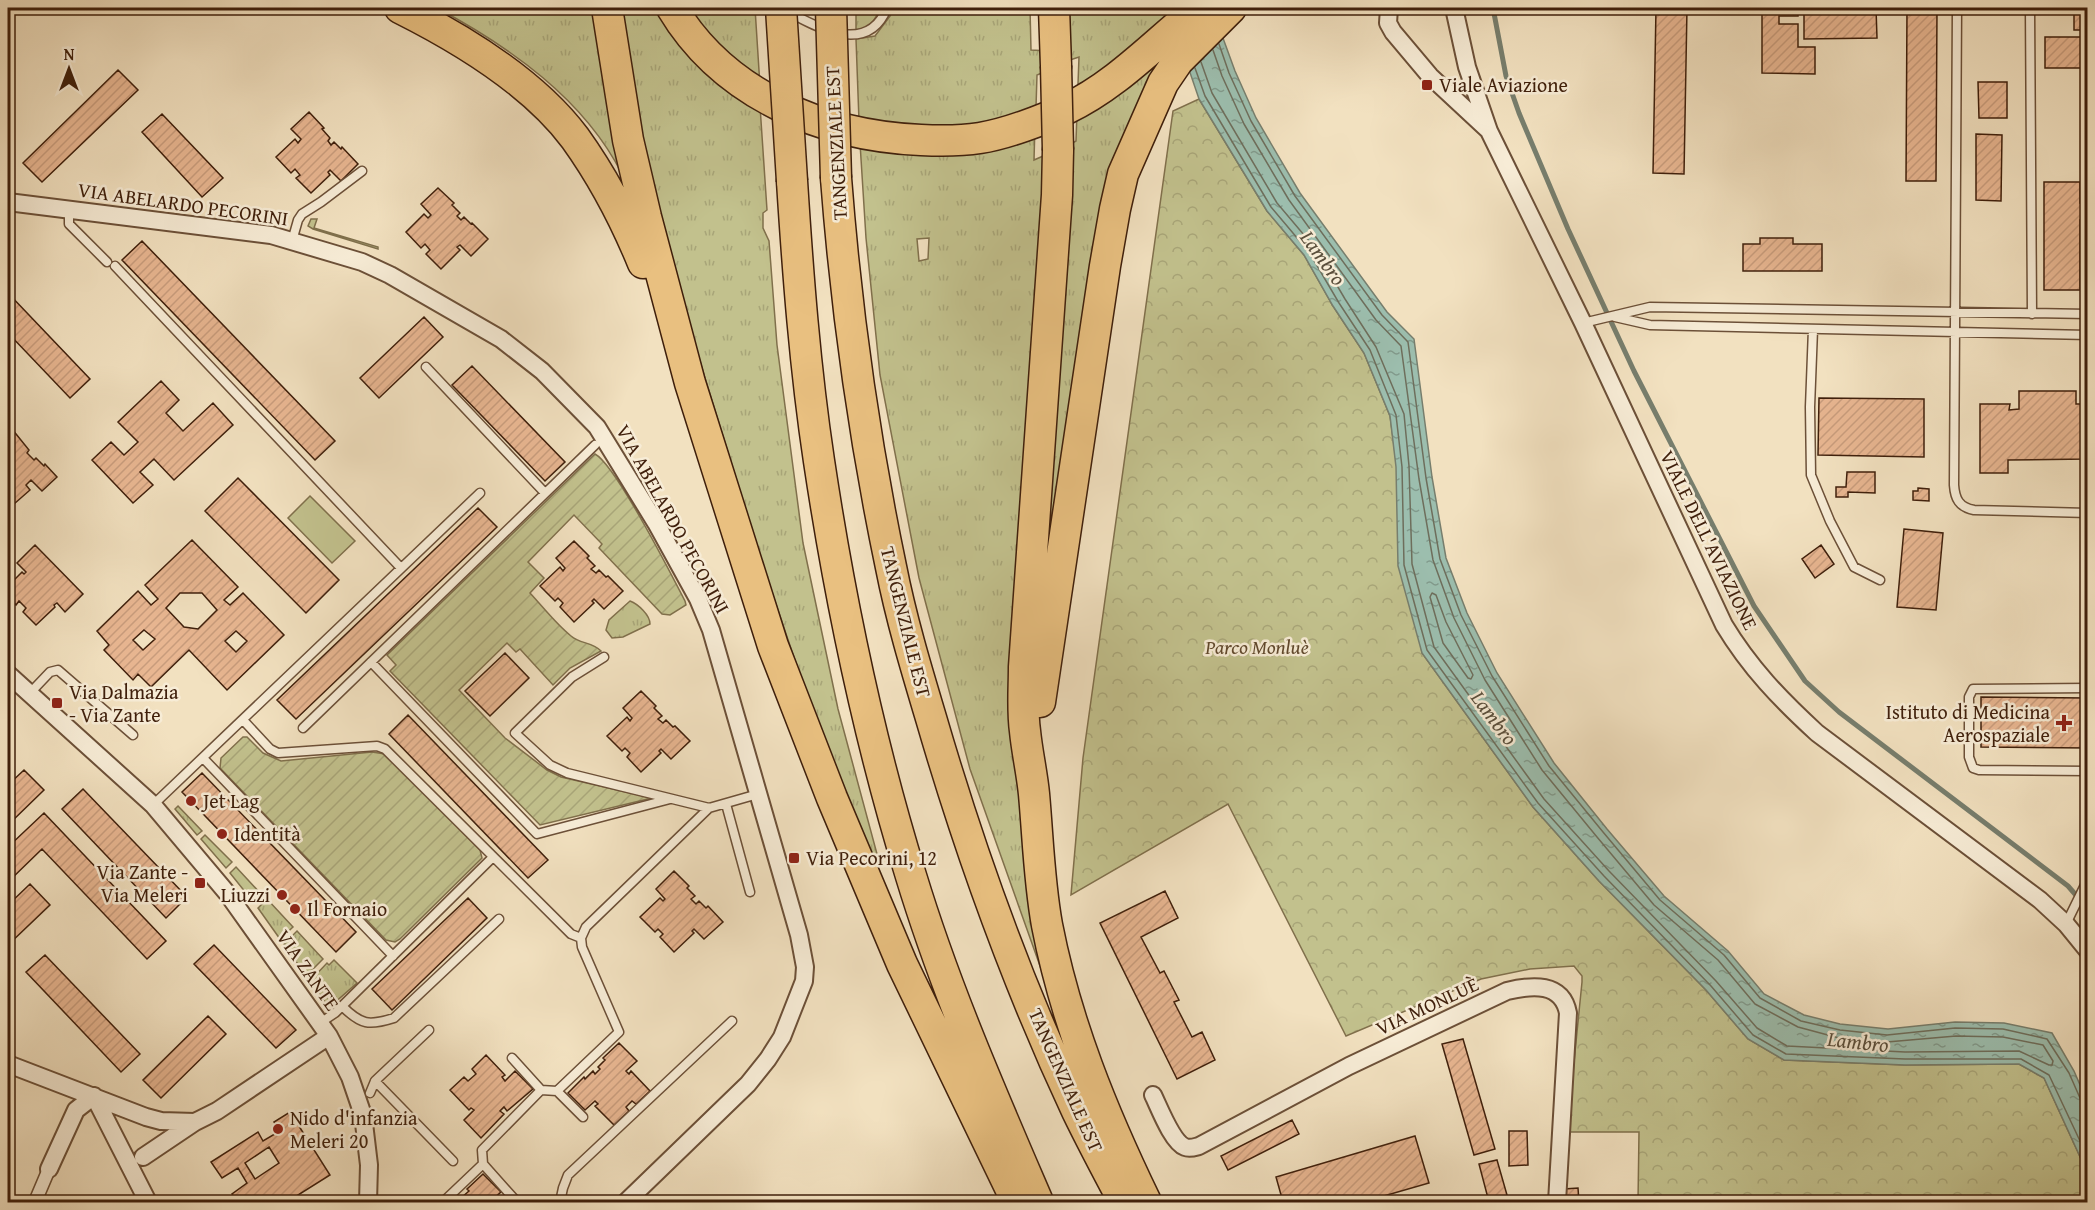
<svg xmlns="http://www.w3.org/2000/svg" width="2095" height="1210" viewBox="0 0 2095 1210" font-family="'Gentium Book Plus',serif">
  <style>
    .grass { fill: url(#grass-tufts); stroke: #80704c; stroke-width: 1.5; fill-rule: evenodd }
    .park { fill: url(#park-crowns); stroke: #80704c; stroke-width: 1.5 }
    .garden { fill: url(#garden-furrows); stroke: #80704c; stroke-width: 1.5 }
    .pitch { fill: #c2c18d; stroke: #80704c; stroke-width: 1.5 }
    .water { fill: url(#water-ripples); stroke: #777e6d; stroke-width: 1.5 }
    .lines { fill: none; stroke-linecap: round; stroke-linejoin: round }
    .shore { stroke: #6e6e5c; stroke-width: 1.5 }
    .stream { stroke: #777e6d; stroke-width: 5 }
    .building { fill: url(#building-hatch); stroke: #3f1f0b; stroke-width: 1.5; fill-rule: evenodd }
    .service-casing { stroke: #6c5038; stroke-width: 11 }
    .pedestrian-casing { stroke: #6c5038; stroke-width: 15 }
    .minor-casing { stroke: #6c5038; stroke-width: 20 }
    .motorway-casing { stroke: #3f1f0b; stroke-width: 33 }
    .service { stroke: #f7ecd6; stroke-width: 8 }
    .pedestrian { stroke: #f7ecd6; stroke-width: 12 }
    .minor { stroke: #f7ecd6; stroke-width: 16 }
    .motorway { stroke: #e9c080; stroke-width: 30 }
    .motorway-bridge-casing { stroke: #3f1f0b; stroke-width: 33; stroke-linecap: butt }
    .motorway-bridge { stroke: #e9c080; stroke-width: 30 }
    .poi-dot { fill: #8f2418; stroke: #f7ecd6; stroke-width: 2 }
    .labels { text-anchor: middle; stroke-width: 5; stroke-linejoin: round; paint-order: stroke }
    .poi-label { font-size: 20px; fill: #3f1f0b; stroke: #f7ecd6; text-anchor: start }
    .street-label { font-size: 20px; fill: #3f1f0b; stroke: #f7ecd6 }
    .park-label { font-size: 20px; font-style: italic; fill: #60482c; stroke: #f7ecd6 }
    .water-label { font-size: 21px; font-style: italic; fill: #5b4f3c; stroke: #f7ecd6 }
  </style>
  <defs>
    <pattern id="grass-tufts" width="24" height="20" patternUnits="userSpaceOnUse" patternTransform="scale(1.5)"><rect width="24" height="20" fill="#c2c18d"/><path d="M3 7l-1-3M5 7V3M7 7l1-3M15 17l-1-3M17 17v-4M19 17l1-3" fill="none" stroke="#a8a578"/></pattern>
    <pattern id="park-crowns" width="20" height="18" patternUnits="userSpaceOnUse" patternTransform="scale(1.5)"><rect width="20" height="18" fill="#c2c18d"/><path d="M2 6a3 3 0 1 1 6 0M12 15a3 3 0 1 1 6 0" fill="none" stroke="#a8a578"/></pattern>
    <pattern id="garden-furrows" width="10" height="10" patternUnits="userSpaceOnUse" patternTransform="scale(1.5)"><rect width="10" height="10" fill="#c2c18d"/><path d="M-1 1l2-2M0 10L10 0M9 11l2-2" fill="none" stroke="#a8a578"/></pattern>
    <pattern id="water-ripples" width="26" height="14" patternUnits="userSpaceOnUse" patternTransform="scale(1.5)"><rect width="26" height="14" fill="#9cbeae"/><path d="M2 4q2-2 4 0t4 0M15 11q2-2 4 0t4 0" fill="none" stroke="#819a8c"/></pattern>
    <pattern id="building-hatch" width="6" height="6" patternUnits="userSpaceOnUse" patternTransform="scale(1.5)"><rect width="6" height="6" fill="#e8b691"/><path d="M-1 1l2-2M0 6l6-6M5 7l2-2" fill="none" stroke="#c89c7c"/></pattern>
  </defs>
  <rect width="100%" height="100%" fill="#f2e1c0"/>
  <filter id="stains"><feTurbulence type="fractalNoise" baseFrequency=".00333" numOctaves="4"/><feColorMatrix values="0 0 0 0 .2 0 0 0 0 .09 0 0 0 0 .02 0 0 0 .5 -.17"/></filter>
  <radialGradient id="worn" r=".72"><stop offset=".6" stop-color="#630" stop-opacity="0"/><stop offset="1" stop-color="#630" stop-opacity=".3"/></radialGradient>
  <path class="grass" d="M437 8H597L622 174C584 99 510 47 437 8Z
    M617 8H660L760 106 767 210 763 213V228L769 241 777 345 803 543 838 709 877 854 870 856 799 672 764 569 705 378 658 220Z
    M682 8H755L760 86Z
    M856 8H880C876 19 869 30 856 30Z
    M894 8H1030L1031 50 1049 51V70L1037 75 1036 107C980 135 918 126 859 121L856 39 875 36 890 16Z
    M1069 8H1168L1171 20 1089 81 1078 84 1079 57 1070 60Z
    M1167 50 1138 113 1060 531 1043 573 1069 145 1076 141 1077 112Z
    M1035 125 1034 160 1050 153 1018 680 1045 980 970 769 919 578 880 375 866 238 860 143ZM929 238 928 259 919 261 917 239Z
    M311 219H317L314 228 378 247V249L313 229 308 226Z
    M630 601C638 604 650 615 650 624L623 637 612 638 606 630 609 620Z
    M178 806 202 831 197 835 175 809Z
    M205 835 232 862 226 868 201 839Z
    M236 867 262 895 254 903 230 873Z
    M267 899 293 927 280 939 258 908Z
    M297 931 323 959 306 976 284 944Z
    M334 960 357 983 333 1004 328 1006 310 981 327 963 329 965Z"/>
  <path class="park" d="M1199 99 1267 211 1304 255 1333 306 1364 353 1390 416 1422 653 1533 807 1599 881 1706 990 1748 1039 1784 1060 1905 1065 2019 1064 2044 1078 2087 1172V1202H1638L1639 1132H1567L1582 982V976L1574 966 1530 969 1481 979 1346 1036 1228 804 1071 895 1083 758 1173 111Z"/>
  <path class="garden" d="M595 454C616 465 671 574 685 601L686 605 670 615 662 614 599 548 602 544 574 515 528 562 544 578 530 593C543 607 556 624 571 636 580 644 593 642 601 651L570 668 553 685 520 649 516 652 507 643 459 690 505 738 547 770 561 777 652 798 540 825 390 671 396 665 387 655Z
    M243 737H247L263 753 281 761 372 752 385 754 390 757 480 850 482 858 400 939 395 942 386 940 220 768 221 758Z"/>
  <path class="pitch" d="M310 496 355 541 332 563 288 518Z"/>
  <path class="water" d="M1168 8H1212L1235 71 1256 118 1300 193 1387 312 1414 339 1432 477 1446 558 1467 613 1497 673 1554 763 1607 829 1664 896 1728 951 1764 994 1804 1015 1840 1024 1888 1029 1955 1022 2004 1023 2052 1033 2074 1071 2087 1101V1172L2044 1078 2019 1064 1905 1065 1784 1060 1748 1039 1706 990 1599 881 1533 807 1422 653 1398 566 1396 467 1390 416 1364 353 1333 306 1304 255 1267 211 1199 99Z"/>
  <g class="lines">
    <path class="shore" d="M1219 44 1229 73 1251 121 1295 196 1382 315 1408 342 1426 478 1440 559 1461 615 1492 676 1549 766 1603 832 1660 900 1724 955 1760 998 1801 1021 1840 1030 1887 1035 1955 1028 2003 1029 2047 1039 2069 1073 2080 1098 2088 1101
      M1201 62 1212 93 1277 203 1315 248 1345 299 1376 347 1404 414 1409 466 1412 564 1434 647 1544 799 1609 871 1716 981 1757 1028 1787 1046 1905 1052 2019 1051 2049 1065H2052L2053 1061 2043 1045 2003 1037 1956 1036 1887 1042 1839 1038 1798 1027 1755 1004 1718 960 1654 905 1597 837 1542 770 1485 680 1454 618 1433 560 1419 479 1401 346 1376 320 1289 200 1244 124 1222 76 1213 50
      M1195 68 1205 96 1271 207 1309 252 1339 303 1370 350 1396 415 1402 467 1404 565 1427 650 1538 803 1604 876 1711 986 1753 1035 1786 1054 1905 1059H2021L2049 1075 2088 1158
      M1432 593 1436 595 1446 622 1473 675 1471 679 1468 678 1443 643 1430 597Z"/>
    <path class="stream" d="M1493 8 1506 76 1519 113 1568 229 1634 371 1754 606 1805 681 1839 712 2068 886 2088 909"/>
  </g>
  <path class="building" d="M1656 8H1687L1684 174 1653 173Z
    M1762 8H1798V16H1779V24H1798V47H1815V74L1762 73Z
    M1804 8H1876L1877 38 1804 39Z
    M1907 8H1937L1936 181H1906Z
    M2074 8H2088V30H2074Z
    M2045 37H2088V68H2045Z
    M118 70 138 90 42 182 23 163Z
    M1978 82H2007V118H1979Z
    M309 112 324 128 322 129 330 138 328 141 331 145 334 142 341 149 342 147 358 164 341 181 330 170 328 172 330 175 311 193 296 178 300 175 295 169 291 173 276 157 295 139 298 143 301 139 291 129Z
    M162 114 223 178 202 197 142 132Z
    M1976 134 2002 135 2001 201 1976 200Z
    M2044 182H2080V203H2088V220H2080V290H2044Z
    M438 188 454 203 452 205 460 213 457 216 461 220 464 217 471 224 472 223 488 239 471 256 460 245 457 247 460 250 441 269 426 254 430 250 425 244 421 248 406 232 424 214 428 218 431 215 421 204Z
    M1760 238H1793V244H1822V271H1743V244H1760Z
    M142 241 335 441 315 460 122 260Z
    M8 293 90 379 70 398 8 333Z
    M424 317 443 337 379 398 360 378Z
    M472 366 565 462 545 481 452 385Z
    M161 381 179 400 166 413 183 431 213 403 233 425 174 480 154 459 140 472 153 485 133 503 92 460 111 442 124 455 138 442 118 422Z
    M2019 391H2076V404H2088L2087 459 2008 460V473H1980V404H2010L2009 410 2019 409Z
    M1819 398 1924 399V457L1818 455Z
    M12 429 29 450 27 453 34 460 36 458 44 466 45 464 57 477 42 491 31 480 26 485 30 490 14 504 8 497V433Z
    M1847 472H1875V493L1848 492V497H1836V487H1846Z
    M238 478 339 580 306 613 205 511Z
    M1918 488 1929 489V501L1913 500V491H1918Z
    M478 508 497 527 296 719 277 700Z
    M1904 529 1943 533 1936 610 1897 607Z
    M192 540 238 587 224 600 230 605 243 593 284 635 227 690 189 650 151 687 138 674 133 680 104 650 109 645 97 631 138 591 151 605 158 599 145 585ZM180 593H202L217 610 198 629 184 627 166 608ZM144 630 155 639 143 650 133 640ZM236 631 247 641 236 652 225 641Z
    M574 541 589 556 587 558 595 566 591 569 596 573 599 570 606 577 608 576 623 591 604 609 594 599 592 601 594 603 574 622 560 607 563 603 558 598 555 601 540 586 560 567 563 571 565 568 556 558Z
    M35 545 83 594 65 612 57 603 54 605 55 607 36 625 23 612 26 608 19 601 16 605 8 596V586L22 572 24 574 26 572 17 563Z
    M1821 545 1834 564 1815 578 1802 559Z
    M505 653 529 678 490 716 465 691Z
    M641 691 656 706 654 708 662 716 658 719 663 723 666 720 673 727 675 726 690 741 671 759 661 749 659 751 661 753 641 772 627 757 630 753 625 748 622 751 607 736 627 717 630 721 632 718 623 708Z
    M1981 697 2088 698V748L1981 747Z
    M408 715 548 860 528 878 389 734Z
    M24 770 44 790 8 825V785Z
    M202 773 356 932 336 952 182 792Z
    M83 789 187 897 166 918 62 809Z
    M44 813 166 941 147 959 42 849 8 882V847Z
    M794 852 797 862 792 863 790 853Z
    M674 871 689 886 687 888 695 896 691 899 696 904 699 901 706 908 708 906 723 922 704 939 694 929 692 931 694 933 674 952 660 937 663 934 658 929 655 932 640 917 660 898 663 901 665 899 656 889Z
    M30 884 50 905 8 945V905Z
    M1165 891 1178 918 1141 937 1160 973 1164 971 1179 1000 1174 1002 1192 1037 1202 1032 1215 1060 1177 1079 1100 923Z
    M468 898 487 918 392 1010 372 989Z
    M214 945 296 1030 276 1048 194 964Z
    M45 955 140 1054 121 1072 26 972Z
    M208 1016 226 1034 161 1098 143 1080Z
    M1463 1039 1495 1149 1474 1155 1442 1044Z
    M619 1043 637 1061 626 1071 629 1074 631 1071 650 1091 636 1104 632 1101 626 1107 629 1111 614 1125 595 1106 598 1104 595 1101 585 1110 568 1093 584 1077 585 1079 593 1071 595 1074 600 1069 598 1067 605 1060 603 1058Z
    M486 1055 505 1075 502 1077 505 1081 515 1071 533 1089 507 1111 504 1107 500 1111 504 1114 481 1138 464 1120 474 1110 471 1108 469 1110 450 1090 464 1077 468 1081 476 1074 472 1069Z
    M290 1112 330 1175 287 1202H237L232 1194 247 1183 238 1168 222 1178 211 1162 258 1132 263 1141 280 1131 274 1122ZM269 1147 279 1163 255 1179 245 1163Z
    M1292 1120 1299 1134 1228 1170 1221 1156Z
    M1509 1131H1527L1528 1165 1509 1166Z
    M1415 1136 1429 1183 1363 1202H1283L1276 1177Z
    M1497 1160 1509 1202H1489L1479 1164Z
    M483 1174 501 1192 490 1202H462L464 1201 461 1198 469 1191 467 1189Z
    M1578 1188 1579 1202H1565L1564 1189Z"/>
  <g class="lines">
    <defs>
      <path id="service" d="M1957 8 1954 485C1955 499 1959 507 1974 510L2088 513
        M2030 8 2032 314
        M787 11C819 29 868 55 887 8
        M69 209V224L107 262
        M292 241 298 220 302 214 321 202 362 171
        M115 266 401 568
        M1615 317 1650 325 2088 335
        M1583 323 1650 307 2088 314
        M1813 329 1810 407 1811 475 1830 521 1854 567 1880 580
        M426 367 545 493
        M604 657 572 677 515 733 550 765 567 773 709 808 758 794
        M371 662 537 834 670 799
        M2088 688 1973 689 1969 697V757L1973 768 1979 770 2088 771
        M30 693 50 672 58 670 133 735
        M243 720 270 749 278 753 377 746 385 749 571 934 581 938
        M303 728 595 445
        M203 758 393 956
        M726 804 750 892
        M153 805 480 493
        M2066 924 2088 879
        M342 1006C361 1025 369 1026 394 1018L499 919
        M320 1023 335 1013 493 857
        M429 1030 375 1081 453 1161
        M512 1058 541 1090
        M370 1093 375 1081
        M583 1117 557 1091 619 1032 582 947 581 938 586 927 709 808
        M443 1202 483 1164
        M517 1202 483 1164 482 1150 541 1090 557 1091
        M560 1202 563 1188 568 1175 732 1021"/>
      <path id="pedestrian" d="M35 1202 49 1169"/>
      <path id="minor" d="M1389 8 1388 23 1393 32 1430 76 1487 129
        M1454 8 1467 67 1489 131 1583 323 1724 625C1750 668 1780 699 1817 733L2040 900 2066 924 2088 951
        M8 202 271 235 362 262 390 275 501 339 542 371 597 427 656 523 698 599 711 630 799 935 805 967 804 981 782 1037 768 1059 748 1084 626 1202
        M8 674 153 805 227 893 329 1036 350 1077 363 1115 369 1165 368 1202
        M8 1064 146 1117 161 1121 195 1122
        M1153 1095C1159 1107 1172 1142 1185 1147 1190 1149 1195 1147 1199 1146L1349 1066 1507 991C1532 985 1562 982 1568 1013L1557 1202
        M94 1096 148 1202
        M143 1157 195 1122 217 1111 329 1036
        M49 1169 76 1110 94 1096"/>
      <path id="motorway" d="M400 8C462 39 533 82 575 138 603 177 625 219 643 263
        M607 8 628 140 646 217 690 383 773 646 832 798 902 964 1017 1202
        M672 8C724 95 823 136 921 140 940 141 961 141 980 138 1006 134 1043 120 1066 109 1117 85 1156 42 1199 8
        M1054 8 1056 66
        M1058 150 1057 195 1024 667C1024 688 1022 710 1025 731 1027 752 1032 773 1034 794 1038 838 1039 881 1047 925 1066 1023 1103 1113 1146 1202
        M836 178C846 309 864 438 891 567 901 618 916 668 931 718 970 852 1018 985 1077 1111 1092 1142 1108 1172 1124 1202
        M792 181C798 275 805 368 819 461 840 601 869 740 911 876 945 988 992 1095 1038 1202
        M1040 702 1105 266 1115 209 1123 174 1163 83 1178 61 1231 8"/>
    </defs>
    <use href="#service" class="service-casing"/>
    <use href="#pedestrian" class="pedestrian-casing"/>
    <use href="#minor" class="minor-casing"/>
    <use href="#motorway" class="motorway-casing"/>
    <use href="#service" class="service"/>
    <use href="#pedestrian" class="pedestrian"/>
    <use href="#minor" class="minor"/>
    <use href="#motorway" class="motorway"/>
    <defs>
      <path id="motorway-bridge" d="M781 8 792 181
        M831 8 836 178
        M1056 66 1058 150"/>
    </defs>
    <use href="#motorway-bridge" class="motorway-bridge-casing"/>
    <use href="#motorway-bridge" class="motorway-bridge"/>
  </g>
  <g class="poi-dot">
    <rect x="1421" y="79" width="12" height="12" rx="3"/>
    <rect x="51" y="697" width="12" height="12" rx="3"/>
    <path d="M2061 714h6v6h6v6h-6v6h-6v-6h-6v-6h6z"/>
    <circle cx="191" cy="801" r="6"/>
    <circle cx="222" cy="834" r="6"/>
    <rect x="788" y="852" width="12" height="12" rx="3"/>
    <rect x="194" y="877" width="12" height="12" rx="3"/>
    <circle cx="282" cy="895" r="6"/>
    <circle cx="295" cy="909" r="6"/>
    <circle cx="278" cy="1129" r="6"/>
  </g>
  <g class="labels">
    <g class="poi-label">
      <text x="1439" y="92">Viale Aviazione</text>
      <text x="69" y="699">Via Dalmazia<tspan x="69" dy="23">- Via Zante</tspan></text>
      <text x="2050" y="719" text-anchor="end">Istituto di Medicina<tspan x="2050" dy="23">Aerospaziale</tspan></text>
      <text x="203" y="808">Jet Lag</text>
      <text x="234" y="841">Identità</text>
      <text x="806" y="865">Via Pecorini, 12</text>
      <text x="188" y="879" text-anchor="end">Via Zante -<tspan x="188" dy="23">Via Meleri</tspan></text>
      <text x="270" y="902" text-anchor="end">Liuzzi</text>
      <text x="307" y="916">Il Fornaio</text>
      <text x="290" y="1125">Nido d'infanzia<tspan x="290" dy="23">Meleri 20</tspan></text>
    </g>
    <g class="street-label">
      <text transform="translate(836 143) rotate(-93)" y="7">TANGENZIALE EST</text>
      <text transform="translate(183 204) rotate(8)" y="7">VIA ABELARDO PECORINI</text>
      <text transform="translate(673 519) rotate(61)" y="7">VIA ABELARDO PECORINI</text>
      <text transform="translate(1709 540) rotate(64)" y="7">VIALE DELL'AVIAZIONE</text>
      <text transform="translate(906 622) rotate(76)" y="7">TANGENZIALE EST</text>
      <text transform="translate(308 970) rotate(55)" y="7">VIA ZANTE</text>
      <text transform="translate(1427 1006) rotate(-25)" y="7">VIA MONLUÈ</text>
      <text transform="translate(1066 1080) rotate(66)" y="7">TANGENZIALE EST</text>
    </g>
    <g class="park-label">
      <text x="1257" y="654">Parco Monluè</text>
    </g>
    <g class="water-label">
      <text transform="translate(1323 258) rotate(54)" y="7">Lambro</text>
      <text transform="translate(1494 718) rotate(53)" y="7">Lambro</text>
      <text transform="translate(1858 1042) rotate(6)" y="7">Lambro</text>
    </g>
  </g>
  <rect width="2095" height="1210" fill="none" stroke="#f2e1c0" stroke-width="30"/>
  <rect x="9" y="9" width="2077" height="1192" fill="none" stroke="#3f1f0b" stroke-width="3"/>
  <rect x="15" y="15" width="2065" height="1180" fill="none" stroke="#3f1f0b" stroke-width="1.5"/>
  <g transform="translate(69 69)" stroke="#f7ecd6" stroke-width="4.5" paint-order="stroke">
  <path d="M0-4.5L10 22L0 15L-10 22Z" fill="#3f1f0b"/>
  <text y="-9" font-size="16" font-weight="bold" text-anchor="middle" fill="#3f1f0b">N</text>
  </g>
  <rect width="100%" height="100%" filter="url(#stains)"/>
  <rect width="100%" height="100%" fill="url(#worn)"/>
</svg>
